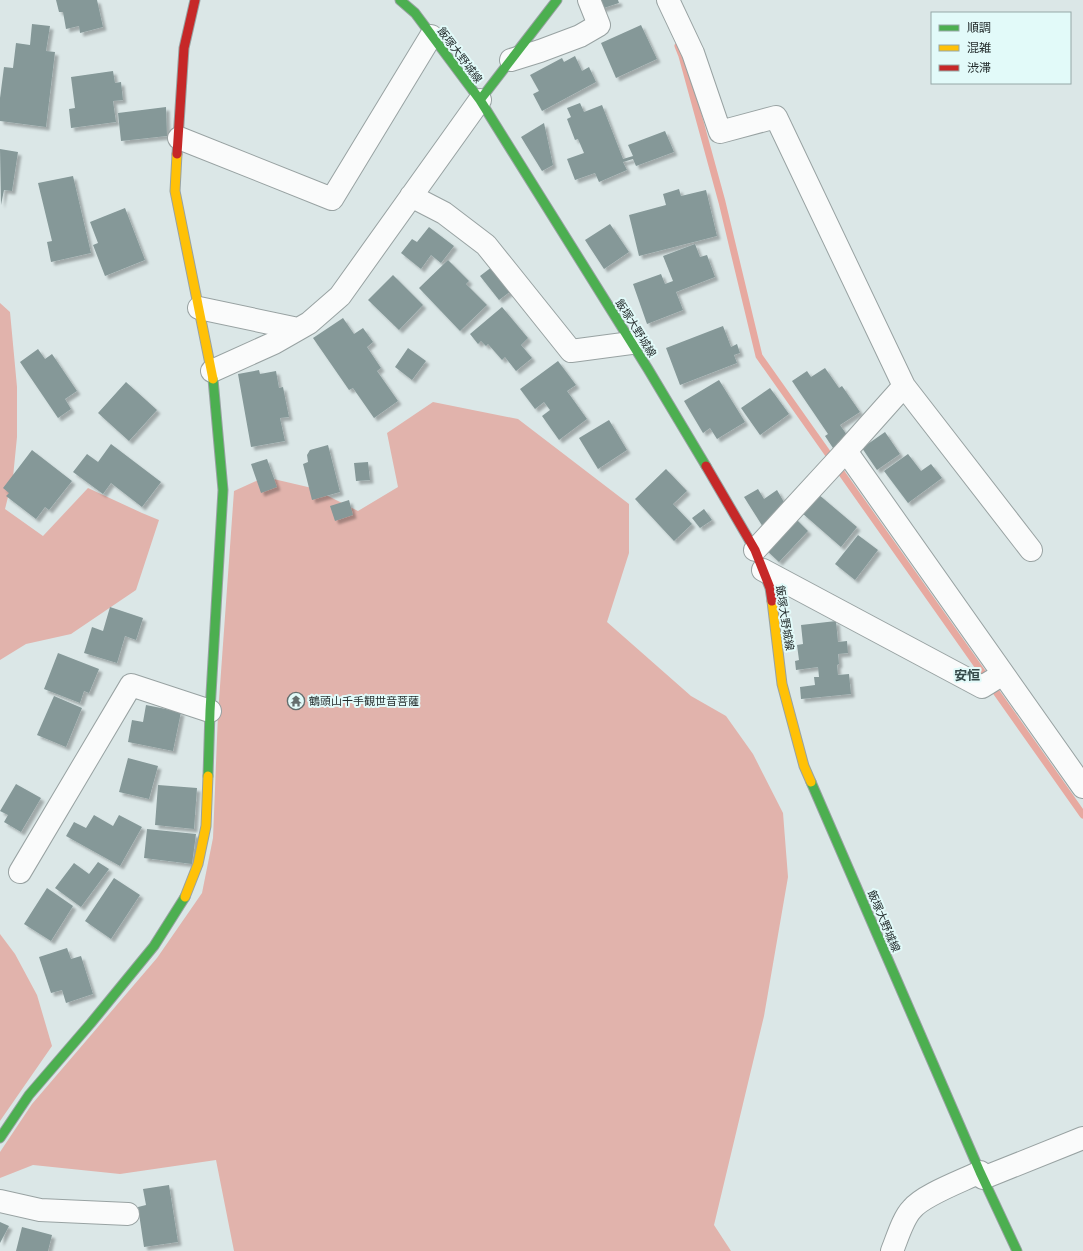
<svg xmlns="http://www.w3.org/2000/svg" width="1083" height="1251" viewBox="0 0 1083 1251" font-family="'Noto Serif','Noto Sans JP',serif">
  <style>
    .forest { fill: #e1b3ac }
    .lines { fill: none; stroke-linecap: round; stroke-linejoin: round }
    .stream { stroke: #e7a9a0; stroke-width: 7 }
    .building { fill: #859898; filter: url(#shadow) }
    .street-casing { stroke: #98a2a2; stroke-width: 24 }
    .fast-casing { stroke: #98a2a2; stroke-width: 11 }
    .slow-casing { stroke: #98a2a2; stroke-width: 11 }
    .jam-casing { stroke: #98a2a2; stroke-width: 11 }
    .street { stroke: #fafbfb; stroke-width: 22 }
    .fast { stroke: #4caf50; stroke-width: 9 }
    .slow { stroke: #ffc107; stroke-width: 9 }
    .jam { stroke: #c62828; stroke-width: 9 }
    .labels { text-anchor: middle; stroke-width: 4; stroke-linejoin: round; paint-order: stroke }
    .street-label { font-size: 11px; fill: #242d2d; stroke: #e2faf9 }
    .poi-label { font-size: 11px; fill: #242d2d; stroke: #e2faf9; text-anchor: start }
    .quarter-label { font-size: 13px; font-weight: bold; fill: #354949; stroke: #e2faf9 }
  </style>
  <defs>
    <filter id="shadow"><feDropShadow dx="3.5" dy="3.5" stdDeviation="1" flood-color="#0004"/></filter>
  </defs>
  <rect width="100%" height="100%" fill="#dbe7e7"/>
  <path class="forest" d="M0 303 10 312 17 387V437L13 477 5 509 43 536 88 488 142 513 159 520 136 590 71 634 26 644 0 660Z
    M433 402 518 419 629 504V553L607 622 691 696 726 716 753 754 783 813 788 877 764 1016 714 1225 731 1251H234L216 1160 120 1174 33 1165 0 1178V1152L32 1104 157 958 202 893 213 838 218 714 234 491 265 477 312 488 358 511 398 487 387 433Z
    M0 934 15 954 37 995 52 1046 0 1121Z"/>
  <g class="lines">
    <path class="stream" d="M678 46 682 56 722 202 759 356 1083 815"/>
  </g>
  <path class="building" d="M56 0H97L103 27 80 33 79 26 66 29 63 12H59Z
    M594 0H618L619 3 598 10Z
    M32 24 50 26 46 51 55 52 46 127 0 121V98L4 67 13 68 16 43 30 45Z
    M641 25 657 59 616 78 601 43Z
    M575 56 582 71 589 67 596 82 542 111 533 94 539 91 530 75 562 58 564 62Z
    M113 71 115 83 121 82 123 100 113 101 116 122 71 128 69 109 75 108 71 77Z
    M580 103 584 112 602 105 623 159 633 156 628 145 665 131 674 152 636 166 633 159 623 162 627 170 599 182 595 173 575 180 567 159 584 153 578 139 575 140 567 119 571 117 567 108Z
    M166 107 167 136 121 141 118 113Z
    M544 123 553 165 542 171 521 137Z
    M0 149 18 152 12 191 4 190 1 205Z
    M73 176 91 253 51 262 47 242 52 241 38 183Z
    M679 189 681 196 706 190 717 236 639 256 629 215 666 205 663 194Z
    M125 208 145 260 105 276 93 245 98 243 90 222Z
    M610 224 629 252 604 269 585 240Z
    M429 227 454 246 441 263 431 255 421 269 401 253 412 239 417 242Z
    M695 244 700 257 707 255 715 277 676 292 683 310 647 324 633 284 661 274 665 284 673 281 663 256Z
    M448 260 469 281 466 284 487 305 460 331 419 288Z
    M497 263 515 288 499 300 480 276Z
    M393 275 423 305 399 330 368 300Z
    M502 307 528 338 521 345 532 358 516 371 505 357 502 360 488 344 486 346 481 341 478 344 470 334Z
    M343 318 354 334 363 328 373 342 367 347 381 368 377 371 398 401 374 418 353 388 349 390 313 338Z
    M723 326 731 347 737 344 740 353 734 355 737 363 680 385 666 348Z
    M408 348 426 361 412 380 395 367Z
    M38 349 45 359 52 354 77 391 65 399 71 409 58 418 20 362Z
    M558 361 576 385 567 391 587 419 559 440 542 416 550 410 544 402 535 409 520 389Z
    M825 368 839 388 842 386 860 412 840 425 849 438 833 448 825 436 828 434 792 381 807 371 811 377Z
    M259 370 260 374 276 371 279 388 283 387 289 417 280 418 285 441 251 447 238 374Z
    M719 380 745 422 717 439 710 428 703 433 684 401Z
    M126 382 157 410 129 441 98 413Z
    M770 388 789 414 760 435 741 408Z
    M609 420 627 450 598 469 579 438Z
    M885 432 900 454 877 470 862 448Z
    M111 444 161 482 142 507 111 483 103 494 73 472 87 454 98 462Z
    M328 445 340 492 312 500 303 464 308 462 307 455 310 450Z
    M32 450 72 481 49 510 45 507 36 519 6 496 9 493 3 488Z
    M908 454 921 471 931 464 942 478 908 503 884 471Z
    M267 459 277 487 261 493 251 464Z
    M368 462 370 480 356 481 354 463Z
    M666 469 687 491 673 504 692 524 674 541 635 499Z
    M758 489 764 499 777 490 789 511 763 527 744 497Z
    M818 494 857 527 841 547 802 513Z
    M349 500 353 515 335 521 330 506Z
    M704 509 712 520 700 528 692 518Z
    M794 517 808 531 779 562 764 548Z
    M858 535 878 550 855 580 835 564Z
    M110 607 143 618 136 640 125 636 117 663 84 653 92 627 103 631Z
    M836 621 838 642 847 641 848 653 838 654 839 664 837 665 838 675 849 674 851 694 801 699 800 687 815 685 814 677H819L818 667 796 670 795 661 799 660 797 645 803 644 801 625Z
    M58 653 99 669 89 693 84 691 80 703 44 689Z
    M54 696 82 708 66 747 37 735Z
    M146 705 181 712 173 751 128 742 132 720 143 722Z
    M128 758 158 766 149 799 119 792Z
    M16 784 41 798 21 832 4 822 8 815 0 811Z
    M158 785 197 788 194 829 155 825Z
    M94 815 113 826 119 815 142 827 120 866 66 836 74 822 86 828Z
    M147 829 196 834 192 864 144 858Z
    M98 862 109 869 81 907 55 888 74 863 89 874Z
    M114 878 140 895 111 939 85 921Z
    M47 888 73 906 51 941 24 924Z
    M67 948 71 959 81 956 93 994 66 1003 62 990 51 993 39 957Z
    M169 1185 178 1242 144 1247 138 1207 146 1205 143 1189Z
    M0 1222 9 1226 0 1243Z
    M22 1227 52 1235 48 1251H16Z"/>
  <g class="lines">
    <defs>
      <path id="street" d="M668 0 693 53 720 132 776 117 904 386 846 451 1083 787
        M511 60 540 51 580 36 599 25 589 0
        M179 138 332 199 431 36
        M411 196 444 213 486 245 571 351 631 343
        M199 308 298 329
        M212 371 274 343 309 323 340 296 480 100
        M904 386 1031 550
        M755 550 846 451
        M763 570 982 687 1003 674
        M20 872 131 685 210 711
        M983 1178 1083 1138
        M0 1201 40 1210 128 1214
        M892 1251C897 1239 903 1218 912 1209 923 1195 962 1181 980 1172"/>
      <path id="fast" d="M400 0 415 13 480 100 648 369 706 466
        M480 100 557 0
        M208 776 210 711 223 490 213 379
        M811 782 980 1172 1017 1251
        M0 1138 29 1095 91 1023 154 946 185 897"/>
      <path id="slow" d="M177 154 175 191 213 379
        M772 601 782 684 804 766 811 782
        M185 897 198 864 206 826 208 776"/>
      <path id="jam" d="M177 154 184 48 195 0
        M706 466 755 550 770 588 772 601"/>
    </defs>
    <use href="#street" class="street-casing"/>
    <use href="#fast" class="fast-casing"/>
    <use href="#slow" class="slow-casing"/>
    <use href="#jam" class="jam-casing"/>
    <use href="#street" class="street"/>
    <use href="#fast" class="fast"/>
    <use href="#slow" class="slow"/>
    <use href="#jam" class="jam"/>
  </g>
  <defs>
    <symbol id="temple-ring" viewBox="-11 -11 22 22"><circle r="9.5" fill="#e2faf9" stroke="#646e6e" stroke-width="1.5"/><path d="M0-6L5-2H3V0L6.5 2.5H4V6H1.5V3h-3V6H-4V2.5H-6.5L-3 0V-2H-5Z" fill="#646e6e"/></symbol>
  </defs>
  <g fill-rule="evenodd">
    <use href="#temple-ring" x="286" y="691" width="20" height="20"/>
  </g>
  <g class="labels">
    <g class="street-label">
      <text transform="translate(460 55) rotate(53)" y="4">飯塚大野城線</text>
      <text transform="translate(636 328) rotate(58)" y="4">飯塚大野城線</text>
      <text transform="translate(785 618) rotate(81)" y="4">飯塚大野城線</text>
      <text transform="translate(884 921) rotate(67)" y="4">飯塚大野城線</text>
    </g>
    <g class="poi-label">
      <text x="309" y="705">鶴頭山千手観世音菩薩</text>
    </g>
    <g class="quarter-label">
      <text x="967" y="680">安恒</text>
    </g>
  </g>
  <rect x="931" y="12" width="140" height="72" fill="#e2faf9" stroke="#96a8a7"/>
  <rect x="939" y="25" width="20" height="6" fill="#4caf50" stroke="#96a8a7"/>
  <text x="967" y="32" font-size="12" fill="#242d2d">順調</text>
  <rect x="939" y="45" width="20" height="6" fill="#ffc107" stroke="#96a8a7"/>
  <text x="967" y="52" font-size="12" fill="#242d2d">混雑</text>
  <rect x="939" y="65" width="20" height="6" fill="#c62828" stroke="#96a8a7"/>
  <text x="967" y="72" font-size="12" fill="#242d2d">渋滞</text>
</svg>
